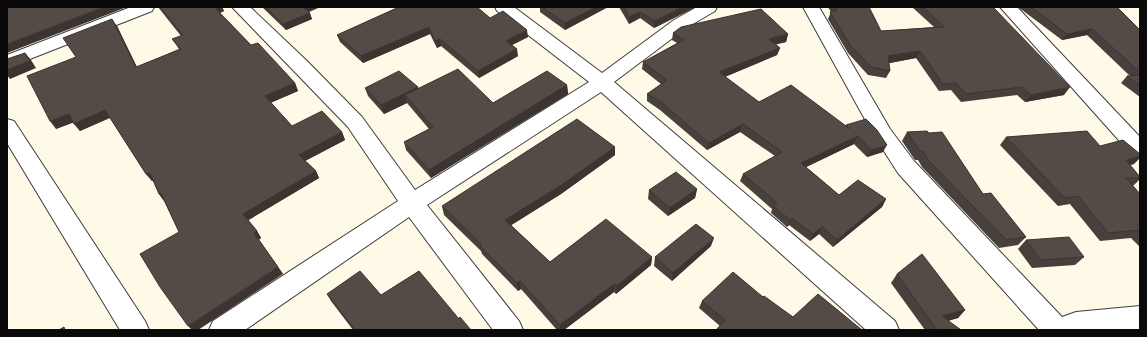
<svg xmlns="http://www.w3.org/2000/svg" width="1147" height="337" viewBox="0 0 1147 337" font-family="Bitter,serif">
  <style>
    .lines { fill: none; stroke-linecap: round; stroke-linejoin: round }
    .minor-casing { stroke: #3d3d3d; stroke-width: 2 }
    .minor { fill: #fff; fill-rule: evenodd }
    .wall { fill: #48403c }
    .shaded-wall { fill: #3b3431 }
    .building { fill: #544a46; stroke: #3b3431 }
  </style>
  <rect width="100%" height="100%" fill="#fff9e7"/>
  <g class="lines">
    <defs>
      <path id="minor" d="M131 7H154L152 11 7 68V55Z
        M232 7H250L307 61 362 117 415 190 589 82 497 11 495 7H514L602 73 674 20 697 7H717L715 11 686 28 614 82 895 321 899 330H866L601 92 427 205 519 321 523 330H493L409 217 245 330H209L213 321 398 201 348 127Z
        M803 7H819L890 129 914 161 1062 317 1076 312 1140 306V330H1039L898 173 873 134Z
        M1000 7H1017L1140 137V158L1132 155Z
        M7 119 14 121 145 321 149 330H120L7 143Z"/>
    </defs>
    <use href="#minor" class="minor-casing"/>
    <use href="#minor" class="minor"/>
  </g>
  <path class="wall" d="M158 7H222L224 11 220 13 251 45 295 83 298 91 270 103 292 126 342 132 345 140 305 161 316 171 319 178 248 220 257 231 261 238 259 240 283 274 179 232 164 201 159 194 153 181H152L146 174 110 118 80 131 73 122 56 129 76 57 117 26 137 67 179 49 172 39 181 36Z
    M262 7H320L309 12 312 19 286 30Z
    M396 7H477L490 18 528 37 512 45 518 56 479 78 441 46 437 48 430 34 363 63 340 42 337 35 397 8Z
    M540 7H608L565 30 540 12Z
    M619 7H696L654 28 640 18 629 24Z
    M828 7H869L881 31 934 27 912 7H993L1064 95 1025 102 1017 95 961 102 951 90 939 91 916 58 889 63 890 71 886 78 868 75 848 53 828 19 831 12Z
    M1018 7H1117L1140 30V97L1121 83 1127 76H1130L1087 35 1062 40Z
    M673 33 788 34 786 42 775 44 780 48 777 55 725 77 759 102 846 126V125L883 152 867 157 854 144 806 167 839 195 886 199 882 207 833 247 819 234 810 241 789 225 787 227 771 213 772 209 740 181 743 174 775 156 740 132 707 150 660 110 647 101V94L661 84 642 69 643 62 677 43 672 40Z
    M567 85 568 94 431 178 406 150 404 142 429 129 407 103 384 114 368 96 365 88 418 87 419 89 493 103Z
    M907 132 929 133 983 194 1026 237 1018 245 999 248 922 167 918 160H915L902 141Z
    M1006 137 1100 146 1134 164 1130 165 1140 177V179L1133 186 1140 194V247L1131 238 1100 241 1070 204 1058 206 1000 145Z
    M615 147V155L561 194 511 225 550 262 652 257 651 265 616 294 614 292 564 330H557L521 289 518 291 482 254 481 251 444 215 442 206Z
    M697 189 695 198 668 216 648 199 649 190Z
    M1026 240 1084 257 1075 265 1032 268 1018 249Z
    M711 246 672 281 654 266 655 257Z
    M897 274 965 310 958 318 948 321 961 330H925L891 283Z
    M327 294 381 295 459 319 471 330H353L331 301Z
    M763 297 793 317 862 330H716L720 326 699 308 702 301Z"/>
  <path class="shaded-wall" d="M104 7H127L7 53V44Z
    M214 7H222L224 11 217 14Z
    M303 7H320L306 13Z
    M596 7H608L565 30V23Z
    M683 7H696L654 28 655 21Z
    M640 12V18L629 24V17Z
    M310 13 312 19 286 30 283 24Z
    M112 19 117 26 140 74 136 67Z
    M429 27 430 34 363 63 361 56Z
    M1092 29 1087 35 1062 40 1067 34Z
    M527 30 528 37 506 48V41Z
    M788 34 786 42 767 47 769 39Z
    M440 39 441 46 437 48 435 41Z
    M780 48 777 55 717 80 719 72Z
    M517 49 518 56 479 78 478 71Z
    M920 51 916 58 885 64 888 56Z
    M25 53 31 60 36 68 10 79 7 75V70Z
    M295 83 298 91 268 104 265 96Z
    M567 85 568 94 431 178 429 170Z
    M418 87 420 96 405 95 407 103 384 114 381 105Z
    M1070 87 1064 95 1025 102 1031 95Z
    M105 110 111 117 80 131 74 124Z
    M69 114 75 122 56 129 50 121Z
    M743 124 740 132 707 150 709 143Z
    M342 132 345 140 303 162 299 155Z
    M858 136 854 144 798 171 801 163Z
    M887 145 883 152 867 157 871 150Z
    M615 147V155L561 194 507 228 505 220Z
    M1140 156V158L1134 164 1117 168 1126 160Z
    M316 171 319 178 247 221 243 214Z
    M150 173 155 180 152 181 146 174Z
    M697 189 695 198 668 216 670 208Z
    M161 193 164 201 159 194Z
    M886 199 882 207 833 247 837 240Z
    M792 218 789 225 787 227 790 220Z
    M822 227 819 234 810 241 813 234Z
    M257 231 261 238 258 240 254 233Z
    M714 238 711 246 672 281 673 273Z
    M652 257 651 265 616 294 617 286Z
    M278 267 283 274 198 330H192L188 326Z
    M520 281 521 289 518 291 517 283Z
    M614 284V292L564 330H560V325Z
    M965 310 958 318 935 324 942 316Z"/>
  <path class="building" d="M7 7H104L7 44Z
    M160 7H214L251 45 258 43 295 83 265 96 292 126 322 111 342 132 299 155 316 171 243 214 257 231 254 233 278 267 188 326 160 287 140 254 179 232 161 193 159 194 150 173 146 174 105 110 74 124 69 114 50 121 27 76 76 57 63 38 112 19 136 67 181 49 172 39 183 35Z
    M266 7H303L310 13 283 24Z
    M399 7H477L490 18 503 11 527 30 506 41 517 49 478 71 440 39 435 41 429 27 361 56 337 35Z
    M542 7H596L565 23Z
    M624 7H683L655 21 640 12 629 17Z
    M835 7H869L881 31 944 27 923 7H993L1070 87 1031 95 1022 87 966 94 956 83 943 84 920 51 888 56 890 71 871 67 851 46 830 12 837 11Z
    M1031 7H1117L1140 30V72L1092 29 1067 34Z
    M761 9 788 34 769 39 780 48 719 72 759 102 791 85 850 129 846 125 866 119 877 130 887 145 871 150 858 136 801 163 839 195 858 180 886 199 837 240 822 227 813 234 792 218 790 220 773 206 777 203 743 174 782 152 743 124 709 143 661 102 647 94 667 80 643 62 684 40 673 33 681 27Z
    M25 53 30 61 7 70V59Z
    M458 69 493 103 547 71 567 85 429 170 404 142 433 127 405 95Z
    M399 71 418 87 381 105 365 88Z
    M1140 75V85L1127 76Z
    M577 119 615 147 560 186 505 220 550 262 606 219 652 257 617 286 614 284 560 325 520 281 517 283 480 246 482 245 442 206Z
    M927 131 929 133 942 132 983 194 991 193 1026 237 1006 240 927 159 923 151H920L907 132Z
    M1087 131 1100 146 1123 140 1140 154V156L1126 160 1140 177V178H1126L1140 194V230L1108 233 1078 196 1065 198 1006 137Z
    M676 172 697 189 670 208 649 190Z
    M696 224 714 238 673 273 655 257Z
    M1069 237 1084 257 1040 260 1026 240Z
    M922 254 965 310 942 316 961 330H937L897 274Z
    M360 271 381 295 419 271 459 319 460 317 471 330H355L327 294Z
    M733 272 763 297 764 296 793 317 818 294 862 330H769L768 329 767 330H716L725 320 702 301Z
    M64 327 65 330H59Z"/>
  <rect width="1147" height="337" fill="none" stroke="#0a0a0a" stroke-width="16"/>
</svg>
